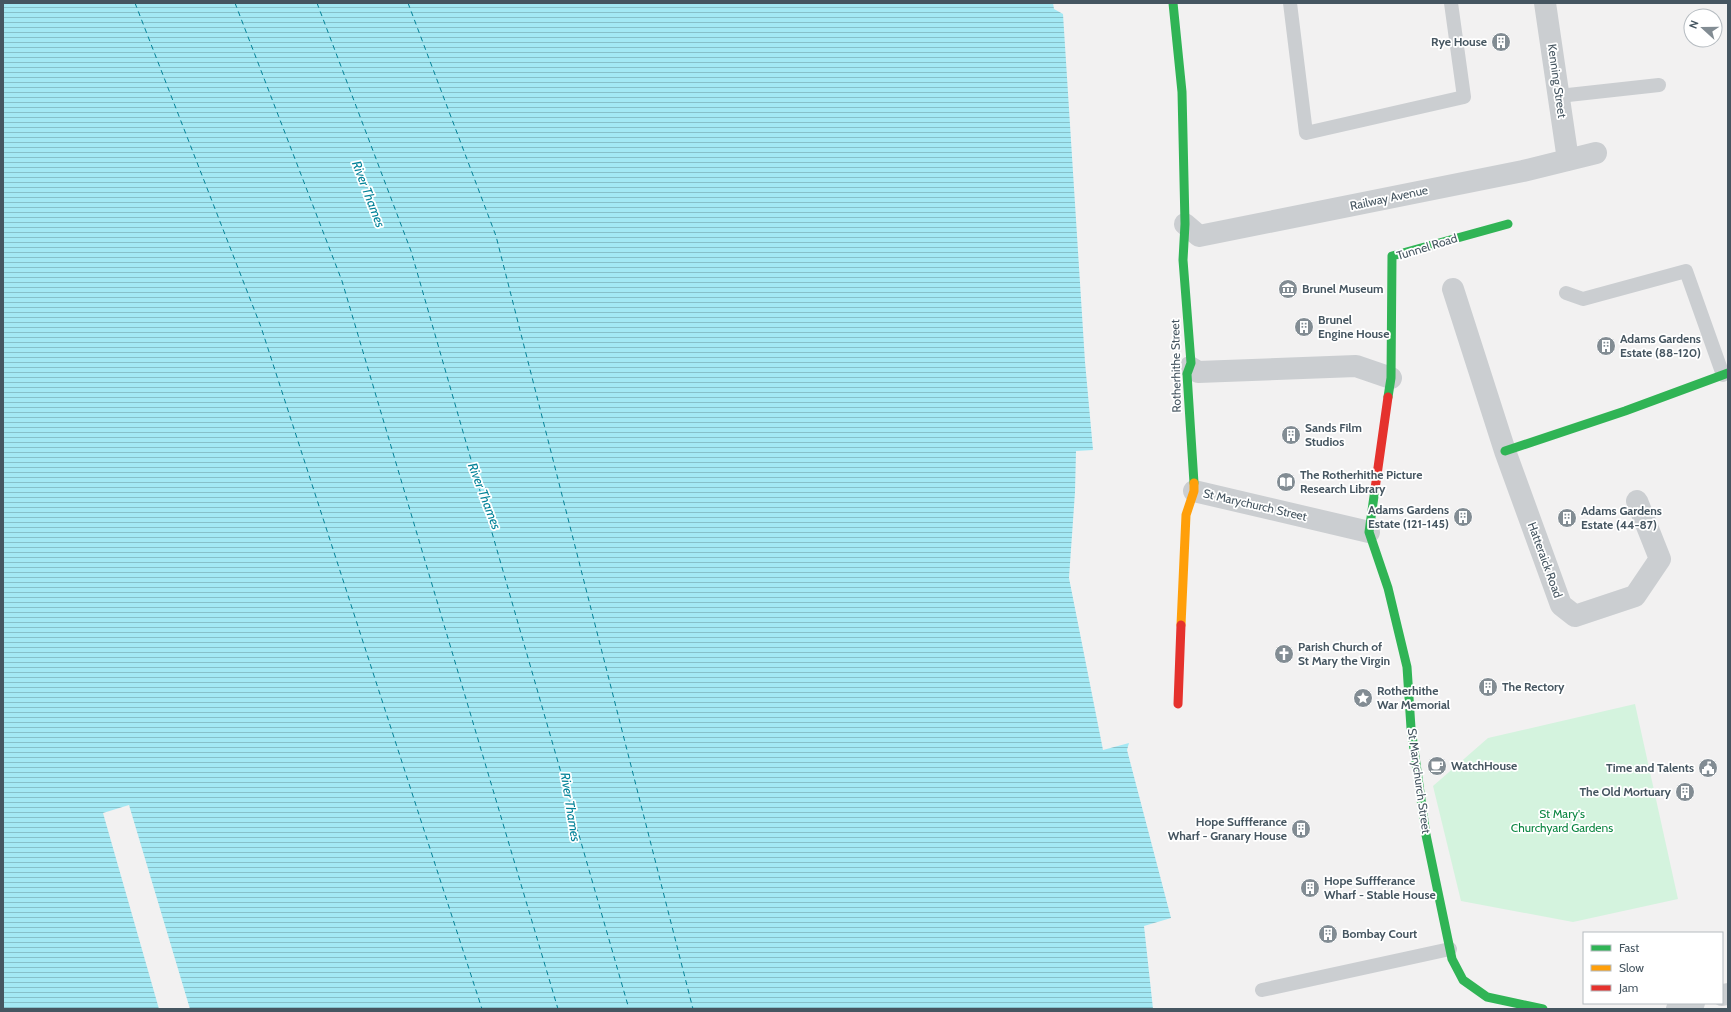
<svg xmlns="http://www.w3.org/2000/svg" width="1731" height="1012" viewBox="0 0 1731 1012" font-family="Cabin,sans-serif">
  <style>
    .green { fill: #d4f3de }
    .water { fill: url(#water-rules) }
    .pier { fill: #f2f1f1 }
    .lines { fill: none; stroke-linecap: round; stroke-linejoin: round }
    .ferry { stroke: #038298; stroke-width: 1; stroke-dasharray: 5 4; stroke-linecap: butt }
    .lane { stroke: #cbced1; stroke-width: 14 }
    .street { stroke: #cbced1; stroke-width: 22 }
    .fast { stroke: #30b455; stroke-width: 9 }
    .slow { stroke: #ff9f0a; stroke-width: 9 }
    .jam { stroke: #e5322d; stroke-width: 9 }
    .labels { text-anchor: middle; stroke-width: 3.5; stroke-linejoin: round; paint-order: stroke }
    .poi-label { font-size: 12px; font-weight: bold; fill: #465661; stroke: #fff; text-anchor: start }
    .street-label { font-size: 12px; fill: #465661; stroke: #fff }
    .park-label { font-size: 12px; fill: #0c8642; stroke: #fff }
    .water-label { font-size: 13px; font-style: italic; fill: #038298; stroke: #fff }
  </style>
  <defs>
    <pattern id="water-rules" width="6" height="5" patternUnits="userSpaceOnUse"><rect width="6" height="5" fill="#a4e9f4"/><path d="M0 2.5h6" fill="none" stroke="#87c0c9"/></pattern>
  </defs>
  <rect width="100%" height="100%" fill="#f2f1f1"/>
  <path class="green" d="M1635 704 1678 899 1573 922 1461 901 1433 786 1488 738Z"/>
  <path class="water" d="M3 3H1053L1054 9 1063 14 1085 362 1093 450 1076 451 1075 492 1069 578 1103 750 1129 743 1127 750 1171 918 1144 926 1153 1009H3Z"/>
  <path class="pier" d="M129 805 190 1009H159L103 813Z"/>
  <g class="lines">
    <path class="ferry" d="M135 3 261 327 482 1009
      M235 3 342 281 558 1009
      M317 3 411 251 629 1009
      M408 3 496 236 693 1009"/>
    <path class="lane" d="M1290 3 1306 133 1464 97 1451 3
      M1559 96 1659 85
      M1566 293 1583 299 1686 271 1723 375
      M1262 990 1450 949"/>
    <path class="street" d="M1545 3 1568 160
      M1185 224 1199 236 1523 171 1596 153
      M1453 289 1505 451 1561 605 1575 616 1635 596 1660 559 1637 501
      M1190 367 1198 372 1356 366 1391 378
      M1194 491 1369 532
      M1722 995 1728 994
      M1677 1009 1694 1003"/>
    <path class="fast" d="M1173 3 1182 92 1185 224 1183 260 1191 363 1187 374 1194 483
      M1388 397 1391 378 1392 256 1508 224
      M1505 451 1625 411 1728 373
      M1375 489 1369 532 1388 588 1407 667 1411 728 1426 835 1452 959 1463 980 1487 997 1543 1009"/>
    <path class="slow" d="M1181 625 1186 515 1194 491V483"/>
    <path class="jam" d="M1375 489 1388 397
      M1178 704 1181 625"/>
  </g>
  <defs>
    <symbol id="building-disc" viewBox="-11 -11 22 22"><circle r="9.5" fill="#828c93" stroke="#fff"/><path d="M-4-6H4V6H1V3H-1V6H-4ZM-2.5-4.3h1.7v1.8h-1.7ZM.8-4.3h1.7v1.8H.8ZM-2.5-1h1.7V.8h-1.7ZM.8-1h1.7V.8H.8Z" fill="#fff"/></symbol>
    <symbol id="museum-disc" viewBox="-11 -11 22 22"><circle r="9.5" fill="#828c93" stroke="#fff"/><path d="M0-6L6-3V-2H-6V-3ZM-5-1h2V3h-2ZM-1-1h2V3h-2ZM3-1h2V3H3ZM-6 4H6V6H-6Z" fill="#fff"/></symbol>
    <symbol id="library-disc" viewBox="-11 -11 22 22"><circle r="9.5" fill="#828c93" stroke="#fff"/><path d="M-6-4Q-3-5.5-.7-3.5V5Q-3 3-6 4ZM6-4Q3-5.5 .7-3.5V5Q3 3 6 4Z" fill="#fff"/></symbol>
    <symbol id="church-disc" viewBox="-11 -11 22 22"><circle r="9.5" fill="#828c93" stroke="#fff"/><path d="M-1.2-6h2.4v3.5h3.3v2.4h-3.3V6h-2.4V-.1h-3.3v-2.4h3.3Z" fill="#fff"/></symbol>
    <symbol id="sight-disc" viewBox="-11 -11 22 22"><circle r="9.5" fill="#828c93" stroke="#fff"/><path d="M0-6L1.8-2.2L6-1.7L2.9 1.2L3.7 5.4L0 3.3L-3.7 5.4L-2.9 1.2L-6-1.7L-1.8-2.2Z" fill="#fff"/></symbol>
    <symbol id="cafe-disc" viewBox="-11 -11 22 22"><circle r="9.5" fill="#828c93" stroke="#fff"/><path d="M-5.5-4.5H6V0H3Q3 3.5 0 3.5H-2.5Q-5.5 3.5-5.5 0ZM3-3.2v2h1.7v-2ZM-6 4.5H4V6H-6Z" fill="#fff"/></symbol>
    <symbol id="civic-disc" viewBox="-11 -11 22 22"><circle r="9.5" fill="#828c93" stroke="#fff"/><path d="M-.6-6.5H3V-4.5H.6V-3L4-1V1h2V6H-6V1h2V-1L-.6-3ZM-1.2 2.5V6h2.4V2.5Z" fill="#fff"/></symbol>
  </defs>
  <g fill-rule="evenodd">
    <use href="#building-disc" x="1490" y="31" width="22" height="22"/>
    <use href="#museum-disc" x="1277" y="278" width="22" height="22"/>
    <use href="#building-disc" x="1293" y="316" width="22" height="22"/>
    <use href="#building-disc" x="1595" y="335" width="22" height="22"/>
    <use href="#building-disc" x="1280" y="424" width="22" height="22"/>
    <use href="#library-disc" x="1275" y="471" width="22" height="22"/>
    <use href="#building-disc" x="1452" y="506" width="22" height="22"/>
    <use href="#building-disc" x="1556" y="507" width="22" height="22"/>
    <use href="#church-disc" x="1273" y="643" width="22" height="22"/>
    <use href="#building-disc" x="1477" y="676" width="22" height="22"/>
    <use href="#sight-disc" x="1352" y="687" width="22" height="22"/>
    <use href="#cafe-disc" x="1426" y="755" width="22" height="22"/>
    <use href="#civic-disc" x="1697" y="757" width="22" height="22"/>
    <use href="#building-disc" x="1674" y="781" width="22" height="22"/>
    <use href="#building-disc" x="1290" y="818" width="22" height="22"/>
    <use href="#building-disc" x="1299" y="877" width="22" height="22"/>
    <use href="#building-disc" x="1317" y="923" width="22" height="22"/>
  </g>
  <g class="labels">
    <g class="poi-label">
      <text x="1487" y="46" text-anchor="end">Rye House</text>
      <text x="1302" y="293">Brunel Museum</text>
      <text x="1318" y="324">Brunel<tspan x="1318" dy="14">Engine House</tspan></text>
      <text x="1620" y="343">Adams Gardens<tspan x="1620" dy="14">Estate (88-120)</tspan></text>
      <text x="1305" y="432">Sands Film<tspan x="1305" dy="14">Studios</tspan></text>
      <text x="1300" y="479">The Rotherhithe Picture<tspan x="1300" dy="14">Research Library</tspan></text>
      <text x="1449" y="514" text-anchor="end">Adams Gardens<tspan x="1449" dy="14">Estate (121-145)</tspan></text>
      <text x="1581" y="515">Adams Gardens<tspan x="1581" dy="14">Estate (44-87)</tspan></text>
      <text x="1298" y="651">Parish Church of<tspan x="1298" dy="14">St Mary the Virgin</tspan></text>
      <text x="1502" y="691">The Rectory</text>
      <text x="1377" y="695">Rotherhithe<tspan x="1377" dy="14">War Memorial</tspan></text>
      <text x="1451" y="770">WatchHouse</text>
      <text x="1694" y="772" text-anchor="end">Time and Talents</text>
      <text x="1671" y="796" text-anchor="end">The Old Mortuary</text>
      <text x="1287" y="826" text-anchor="end">Hope Suffferance<tspan x="1287" dy="14">Wharf - Granary House</tspan></text>
      <text x="1324" y="885">Hope Suffferance<tspan x="1324" dy="14">Wharf - Stable House</tspan></text>
      <text x="1342" y="938">Bombay Court</text>
    </g>
    <g class="street-label">
      <text transform="translate(1557 81) rotate(82)" y="4">Kenning Street</text>
      <text transform="translate(1389 198) rotate(-12)" y="4">Railway Avenue</text>
      <text transform="translate(1427 247) rotate(-17)" y="4">Tunnel Road</text>
      <text transform="translate(1176 366) rotate(-91)" y="4">Rotherhithe Street</text>
      <text transform="translate(1255 505) rotate(13)" y="4">St Marychurch Street</text>
      <text transform="translate(1545 560) rotate(70)" y="4">Hatteraick Road</text>
      <text transform="translate(1419 781) rotate(82)" y="4">St Marychurch Street</text>
    </g>
    <g class="park-label">
      <text x="1562" y="818">St Mary's<tspan x="1562" dy="14">Churchyard Gardens</tspan></text>
    </g>
    <g class="water-label">
      <text transform="translate(369 194) rotate(69)" y="5">River Thames</text>
      <text transform="translate(485 496) rotate(69)" y="5">River Thames</text>
      <text transform="translate(571 807) rotate(81)" y="5">River Thames</text>
    </g>
  </g>
  <rect width="1731" height="1012" fill="none" stroke="#465661" stroke-width="8"/>
  <rect x="1583" y="932" width="140" height="72" fill="#ffffff" stroke="#b5bbc0"/>
  <rect x="1591" y="945" width="20" height="6" fill="#30b455" stroke="#b5bbc0"/>
  <text x="1619" y="952" font-size="12" fill="#465661">Fast</text>
  <rect x="1591" y="965" width="20" height="6" fill="#ff9f0a" stroke="#b5bbc0"/>
  <text x="1619" y="972" font-size="12" fill="#465661">Slow</text>
  <rect x="1591" y="985" width="20" height="6" fill="#e5322d" stroke="#b5bbc0"/>
  <text x="1619" y="992" font-size="12" fill="#465661">Jam</text>
  <g transform="translate(1703 28) rotate(291)"><circle r="19" fill="#ffffff" stroke="#b5bbc0"/>
  <path d="M0-3L7 15L0 10L-7 15Z" fill="#828c93"/>
  <text y="-6" font-size="11" font-weight="bold" text-anchor="middle" fill="#465661">N</text>
  </g>
</svg>
